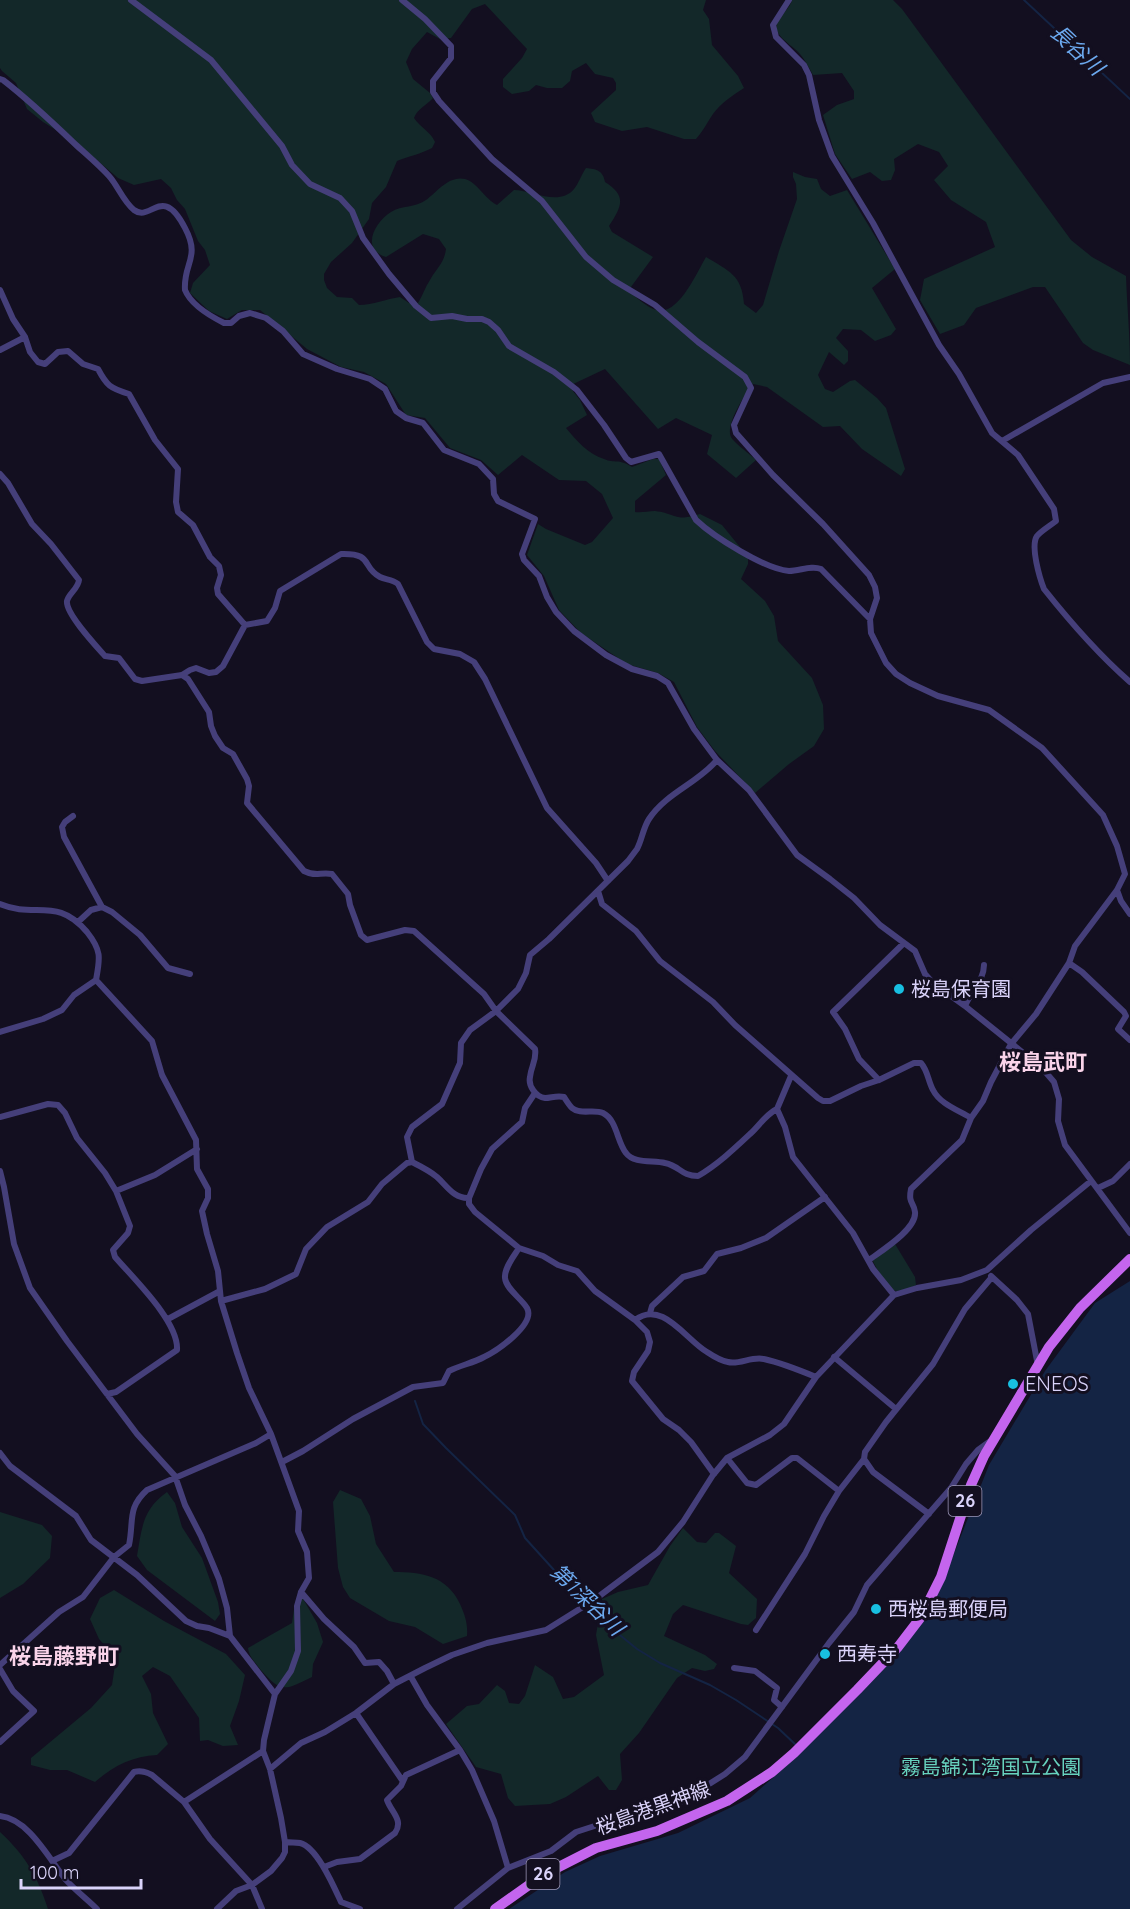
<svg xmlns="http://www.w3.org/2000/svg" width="1130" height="1909" viewBox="0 0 1130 1909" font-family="Quicksand,'Noto Sans JP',sans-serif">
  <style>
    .green { fill: #132829 }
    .water { fill: #142444 }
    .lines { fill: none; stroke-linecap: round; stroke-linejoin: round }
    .stream { stroke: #142444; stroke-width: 2 }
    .minor { stroke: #453f7a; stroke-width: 6 }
    .primary { stroke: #c465ee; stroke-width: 10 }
    .poi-dot { fill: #18bfe1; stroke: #130f20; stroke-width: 2 }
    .labels { text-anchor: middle; stroke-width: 6; stroke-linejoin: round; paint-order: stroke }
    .shield { fill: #130f20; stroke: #9e98b9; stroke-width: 1.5 }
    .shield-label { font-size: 18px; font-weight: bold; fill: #dad3fa }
    .poi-label { font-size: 20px; fill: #dad3fa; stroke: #130f20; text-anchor: start }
    .park-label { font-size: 20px; fill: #67d2be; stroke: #130f20 }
    .street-label { font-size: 20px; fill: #dad3fa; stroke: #130f20 }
    .water-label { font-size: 21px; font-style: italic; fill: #6ca9ef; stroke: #130f20 }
    .quarter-label { font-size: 22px; font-weight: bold; fill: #fad4ea; stroke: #130f20 }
  </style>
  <rect width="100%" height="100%" fill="#130f20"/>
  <path class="green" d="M0 0H706L703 10 709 19 712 45 738 76 744 88C733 95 721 103 713 114 707 123 703 131 696 139H684L647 127 622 131 595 122 591 113 616 90V83L613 78 595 74 586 63 572 71 570 81 562 88H547L536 85 529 91 512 94 503 87V79L522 58 527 49 485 4 472 9 451 38 440 39 427 32 412 49 406 62 413 79 430 93 433 98C426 106 418 108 414 118 420 127 431 132 435 142L432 148C421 154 409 156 397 161L386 187 372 203 369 219 352 243 331 262 324 274V280L327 288 337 297 352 298 359 305C373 305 386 299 400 297L409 303H418C423 295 425 287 430 280 437 267 444 264 446 249L439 239 423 234 386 257C360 249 375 222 391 212 402 205 415 208 426 200 437 192 449 175 465 179 477 182 485 199 497 205L514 190C532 190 559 207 574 189 579 183 581 175 586 168 596 169 603 170 605 182 627 196 622 206 609 226L612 232 653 257 628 291C635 296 648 308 656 310 678 317 697 272 706 257 729 271 742 275 744 304L756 313 763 305 779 251 797 199 796 184 793 177V172L805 177 817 179 821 189 830 196 847 190 895 269 872 288 896 329 891 335 875 341 861 330 843 329 836 338 848 351V361L844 365 829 352 818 375 825 389 833 392 850 381 855 380 877 398 886 408 905 469 901 476 862 449 840 426 823 427 767 387 753 384C745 394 725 425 731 437 734 443 750 454 756 460L736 478 707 454 712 435 676 418 658 429 605 369 569 386 580 400 587 415 566 428C576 440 588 454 604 459 615 464 618 458 632 467L653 459H659L666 475 635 501V512C642 513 648 511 655 511 678 514 674 522 700 514L722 525 748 557V564L741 579 765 601 774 616 778 641 812 678 823 705 824 729 814 746 789 764 755 793 715 751 697 727 674 682 658 673 627 664 581 633 559 610 544 576 527 555 538 524 546 529 585 545 592 542 613 518 602 494 586 481 559 480 522 455 498 475 481 460 450 448 425 418 406 415 386 384 364 372 341 367 307 349 260 310H242L227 319 209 311 190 293 193 283 210 265 205 250 198 241 185 209 177 200 171 188 161 179 134 185 118 178 77 143 43 122 27 109 16 83 2 71 0 68Z
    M792 0H893L902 9 1071 240 1092 257 1126 276C1127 306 1130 334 1130 365L1093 350 1083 343 1045 287H1033L976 308 964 325 940 334 920 300 924 279 995 247 986 222 951 200 934 180 948 166 939 152 918 144 894 159 895 170 891 180 882 181 870 172 852 179 835 154 823 115 837 105 854 99V91L842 73 813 75C809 68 805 60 800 54 793 45 770 35 778 20 783 12 789 10 792 0Z
    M895 1244 915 1277 916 1285C911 1288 898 1293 893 1290 886 1286 876 1268 873 1261L877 1256Z
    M340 1490 361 1499 370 1516 376 1544 394 1572C422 1572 447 1576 460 1604 465 1615 468 1624 467 1636L443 1644 415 1627 389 1621 350 1598 343 1587 338 1568 333 1502Z
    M167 1492 175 1503 182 1527 202 1558 218 1602 220 1614 215 1621 147 1570 137 1556C142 1528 142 1510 167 1492Z
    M0 1512 42 1525 52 1536 50 1558 23 1584 0 1598Z
    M683 1528 697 1542 706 1543 715 1533H719L736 1546 729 1573 757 1599 756 1618 748 1625 741 1624 683 1605 673 1614 664 1636 705 1655 717 1664 714 1669 705 1671 692 1668 677 1678 639 1733 620 1754 622 1780 616 1790H609L598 1776 566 1797 550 1804 515 1806 508 1798 501 1774 476 1767 446 1724 467 1706 479 1704 497 1685 505 1691 509 1703 519 1704 525 1696 535 1665 553 1677 563 1699 574 1697 604 1675 596 1635 602 1599 618 1592 648 1585 670 1546Z
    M114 1590 164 1621 226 1654 245 1675 239 1701 230 1726 238 1745 223 1746 208 1740 200 1741 199 1718 170 1676 153 1667 142 1676 151 1694 153 1713 168 1744 157 1755C133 1756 113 1766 95 1782L67 1770H50L31 1765V1758L91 1708 112 1685 116 1658 99 1639 90 1619 100 1598Z
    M302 1597 317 1623 323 1642 313 1664 312 1677C284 1691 281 1693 260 1669 255 1662 249 1657 248 1648L292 1623 294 1609Z
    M0 1832C25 1855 38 1877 48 1909H0Z"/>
  <path class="water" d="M1130 1281V1909H509L565 1872 600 1856 678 1833 750 1798 786 1766 897 1654 951 1561 989 1465 1045 1371 1095 1303Z"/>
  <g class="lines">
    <path class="stream" d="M1024 0 1130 99
      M415 1401 423 1424 446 1448 515 1515 525 1538 583 1602 610 1627 637 1649 660 1663 710 1685 736 1700 778 1728 797 1746"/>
    <path class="minor" d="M131 0 211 60 282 146 292 165 310 184 340 198 352 211 363 238 389 274 416 306 431 318 452 316 467 319H482L489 322 498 330 509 346 554 372 577 390 604 425 626 458 631 462 659 454 696 520C714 537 765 569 789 571 800 571 811 565 821 569L870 619
      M402 0 425 19 451 46V58L433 81V92L439 101 492 159 542 201 586 257 613 280 655 305 698 342 745 377 751 388 734 425 736 433 773 475 823 524 869 575 875 587 877 598 870 619 871 633 886 663 896 674 910 683 938 696 989 710 1042 748 1103 815 1117 846 1125 874 1117 890 1075 946 1069 963 1036 1014 1011 1044 991 1082 983 1101 971 1118 962 1140 911 1189C908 1204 914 1202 915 1212 917 1229 881 1251 869 1260
      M789 0 773 25 776 37 804 65 809 75 819 120 832 156 873 223 939 345 959 374 992 433 1018 455 1054 509 1056 521C1051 525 1041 531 1037 536 1030 546 1040 579 1044 589 1071 623 1098 654 1130 682
      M0 79 3 80C29 100 52 122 75 144 87 155 99 165 109 176 118 186 123 201 134 210 151 223 162 183 185 228 201 258 183 263 185 290 191 305 210 316 224 323H231L239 316 250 313 266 318 283 331 303 354 337 369 370 379 385 389 396 411 406 418 423 423 444 450 479 464 493 479 494 494 498 501 535 519 522 554 524 560 539 576 547 597 556 612 574 631 606 655 632 669 657 676 668 683 694 729 717 760 749 790 797 855 830 879 854 898 880 925 915 951 925 974 933 983 965 1006 1042 1068 1054 1082 1059 1099 1058 1121 1065 1145 1130 1233
      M0 290 13 319 25 337 30 352 38 362 45 364 58 352 68 351 83 364 98 369C107 386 110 388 129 394L155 440 178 469 176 502 178 512 193 525 210 557 219 566 221 575 217 588 218 594 245 625
      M0 350 25 337
      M1002 441 1103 383 1130 377
      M0 474 8 483 32 524 51 544 79 580C78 589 69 593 67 601 65 613 97 647 105 656L119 658 135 679 142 681 182 675 190 670 196 668 209 673 216 672 223 666 245 625 267 621 275 608 280 591 341 554C374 553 361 567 380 577 386 580 392 579 398 584L427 642 434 649 460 654 474 662 485 679 547 808 596 863 608 881
      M182 675 188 679 209 712 211 726 215 736 223 748 233 754 247 779 249 786 247 803 304 871C316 877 320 872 332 874L348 894 350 905 361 935 367 940 405 930 414 931 484 994 496 1011 535 1049C537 1060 531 1066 530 1077 528 1086 536 1097 545 1098 551 1098 557 1095 564 1097 566 1100 569 1105 572 1108 580 1115 594 1109 603 1113 617 1120 617 1142 626 1153 634 1164 653 1160 665 1163 680 1166 681 1176 698 1176 717 1165 734 1149 750 1134 760 1125 765 1115 777 1109L791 1076
      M73 816 65 822 62 827 64 837 102 907
      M1117 890 1121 901 1130 914
      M598 891 602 904 636 931 660 961 713 1002 735 1025 818 1098 823 1101H830L861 1086 879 1080 914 1063H921C928 1071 928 1081 933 1090 940 1104 958 1110 971 1118
      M0 904C35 919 57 896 87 932 102 951 100 958 96 980L74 995 62 1010 43 1019 0 1032
      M78 922 91 910 102 907 112 912 140 935 168 968 190 974
      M1069 963 1082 972 1124 1012 1126 1016 1118 1029 1130 1040
      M96 980 152 1041 162 1075 196 1140 197 1169 208 1189V1198L202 1211 207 1234 218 1271 221 1301 237 1353 249 1388 271 1434 299 1511 298 1531 307 1552 309 1578 301 1592 297 1606 298 1651 291 1671 275 1694 264 1740 263 1751 270 1769 281 1818 285 1842V1852L282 1858 271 1871 252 1885 236 1891 217 1909
      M965 1006C971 991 984 981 984 965
      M879 1080 859 1059 845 1029 833 1012 904 943
      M535 1093 525 1108 522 1122 492 1149 481 1169 469 1198V1204L475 1212 519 1248 543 1256 558 1265 577 1271 595 1291 635 1320 647 1332 650 1342 648 1351 634 1372 632 1381 663 1419 679 1430 691 1442 714 1474
      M777 1109 785 1127 793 1157 853 1233 873 1269 894 1295
      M0 1117 48 1104 58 1105 65 1113 77 1138 105 1173 116 1191 130 1226 128 1233 113 1250 115 1257C134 1279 179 1322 177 1350L116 1392 107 1394
      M0 1171 4 1187 14 1244 30 1288 67 1341 137 1434 175 1476 185 1505 201 1536 219 1579 227 1608 230 1636 275 1694
      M1098 1188 1113 1181 1130 1164
      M116 1191 155 1175 197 1149
      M469 1198C454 1199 447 1186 437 1177 430 1171 420 1166 412 1162L407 1137 412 1127 442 1104 460 1063 461 1043 470 1030 496 1011 518 989 526 973 530 955 549 939 628 861C631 857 634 853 637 849 642 840 643 828 649 819 666 793 698 783 717 760
      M991 1276 1017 1300 1028 1314 1038 1366
      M221 1301 265 1289 296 1274 306 1249 327 1227 368 1202 382 1184 407 1163 412 1162
      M650 1313 652 1306 683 1277 704 1271 717 1254 741 1248 766 1238 825 1197
      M168 1319 220 1291
      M635 1320C662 1299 686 1340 707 1352 713 1356 722 1361 728 1362 739 1365 752 1356 764 1359 782 1363 799 1370 816 1377
      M834 1357 896 1409
      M0 1453 10 1466 76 1516 91 1540 137 1575 186 1621 197 1626 209 1628 230 1636
      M727 1458 747 1483 756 1485 792 1458H797L839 1491
      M282 1462 303 1451 353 1419 413 1387 443 1383 449 1371C461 1365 473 1363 484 1357 497 1351 536 1324 527 1308 521 1298 506 1289 505 1278 504 1268 514 1256 519 1248
      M929 1514 873 1472 864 1459 865 1452 886 1422 933 1364 965 1309 992 1277
      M301 1592 324 1619 354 1647 365 1663 379 1662 387 1671 394 1684
      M756 1630 805 1554 824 1516 839 1491 864 1459
      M0 1665 59 1612 83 1597 114 1557 129 1545C134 1521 127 1508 147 1490L256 1443 271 1434
      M734 1668 755 1671 777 1688 774 1700 782 1707
      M0 1669 13 1691 34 1711 0 1742
      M411 1677 427 1705 460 1750 472 1770 494 1821 508 1868
      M356 1713 402 1780
      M270 1769 301 1743 325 1732 356 1713 394 1684 425 1668 452 1655 487 1643 546 1630 594 1600 658 1552 683 1522 713 1475 727 1458 770 1435 784 1424 816 1377 894 1295 917 1288 961 1280 987 1270 1031 1230 1091 1181
      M184 1802 263 1751
      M0 1816C29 1819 49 1859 66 1880 75 1890 87 1899 97 1909
      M285 1842C290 1843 296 1842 300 1843 317 1847 334 1887 341 1902L360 1909
      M52 1861 69 1853 134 1772C141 1770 146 1772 152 1775L184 1802 210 1839 252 1885 262 1909
      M324 1867 337 1862 360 1859 395 1833C404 1820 391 1812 387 1800L401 1786 406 1775 460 1750
      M457 1909 508 1868 551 1851 576 1832 610 1821 654 1815 668 1810 725 1774 745 1757 829 1643 854 1612 867 1585 951 1488 966 1464 978 1450 989 1442"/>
    <path class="primary" d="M495 1909 543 1875 596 1848 657 1831 727 1801 772 1772 794 1753 857 1690 898 1647 921 1617 941 1577 971 1485 984 1456 1049 1347 1080 1308 1130 1259"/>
  </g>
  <g class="poi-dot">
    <circle cx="899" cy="989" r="6"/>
    <circle cx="1013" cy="1384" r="6"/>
    <circle cx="876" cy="1609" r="6"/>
    <circle cx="825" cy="1654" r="6"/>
  </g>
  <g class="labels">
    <g class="shield">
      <rect x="948.5" y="1486" width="33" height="30" rx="4.5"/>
      <rect x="526.5" y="1859" width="33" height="30" rx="4.5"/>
    </g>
    <g class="shield-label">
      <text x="965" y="1507">26</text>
      <text x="543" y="1880">26</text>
    </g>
    <g class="poi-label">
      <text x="911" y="996">桜島保育園</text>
      <text x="1025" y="1391">ENEOS</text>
      <text x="888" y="1616">西桜島郵便局</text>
      <text x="837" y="1661">西寿寺</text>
    </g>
    <g class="park-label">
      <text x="991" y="1774">霧島錦江湾国立公園</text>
    </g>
    <g class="street-label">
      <text transform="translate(653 1808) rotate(-20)" y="7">桜島港黒神線</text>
    </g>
    <g class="water-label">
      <text transform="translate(1077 50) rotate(43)" y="7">長谷川</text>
      <text transform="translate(587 1600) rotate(44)" y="7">第1深谷川</text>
    </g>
    <g class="quarter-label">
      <text x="1043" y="1070">桜島武町</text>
      <text x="64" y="1664">桜島藤野町</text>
    </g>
  </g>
  <path d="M21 1879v9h120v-9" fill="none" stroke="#dad3fa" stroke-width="3"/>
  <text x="30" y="1879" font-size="18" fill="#dad3fa" stroke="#130f20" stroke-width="4.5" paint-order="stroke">100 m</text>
</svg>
